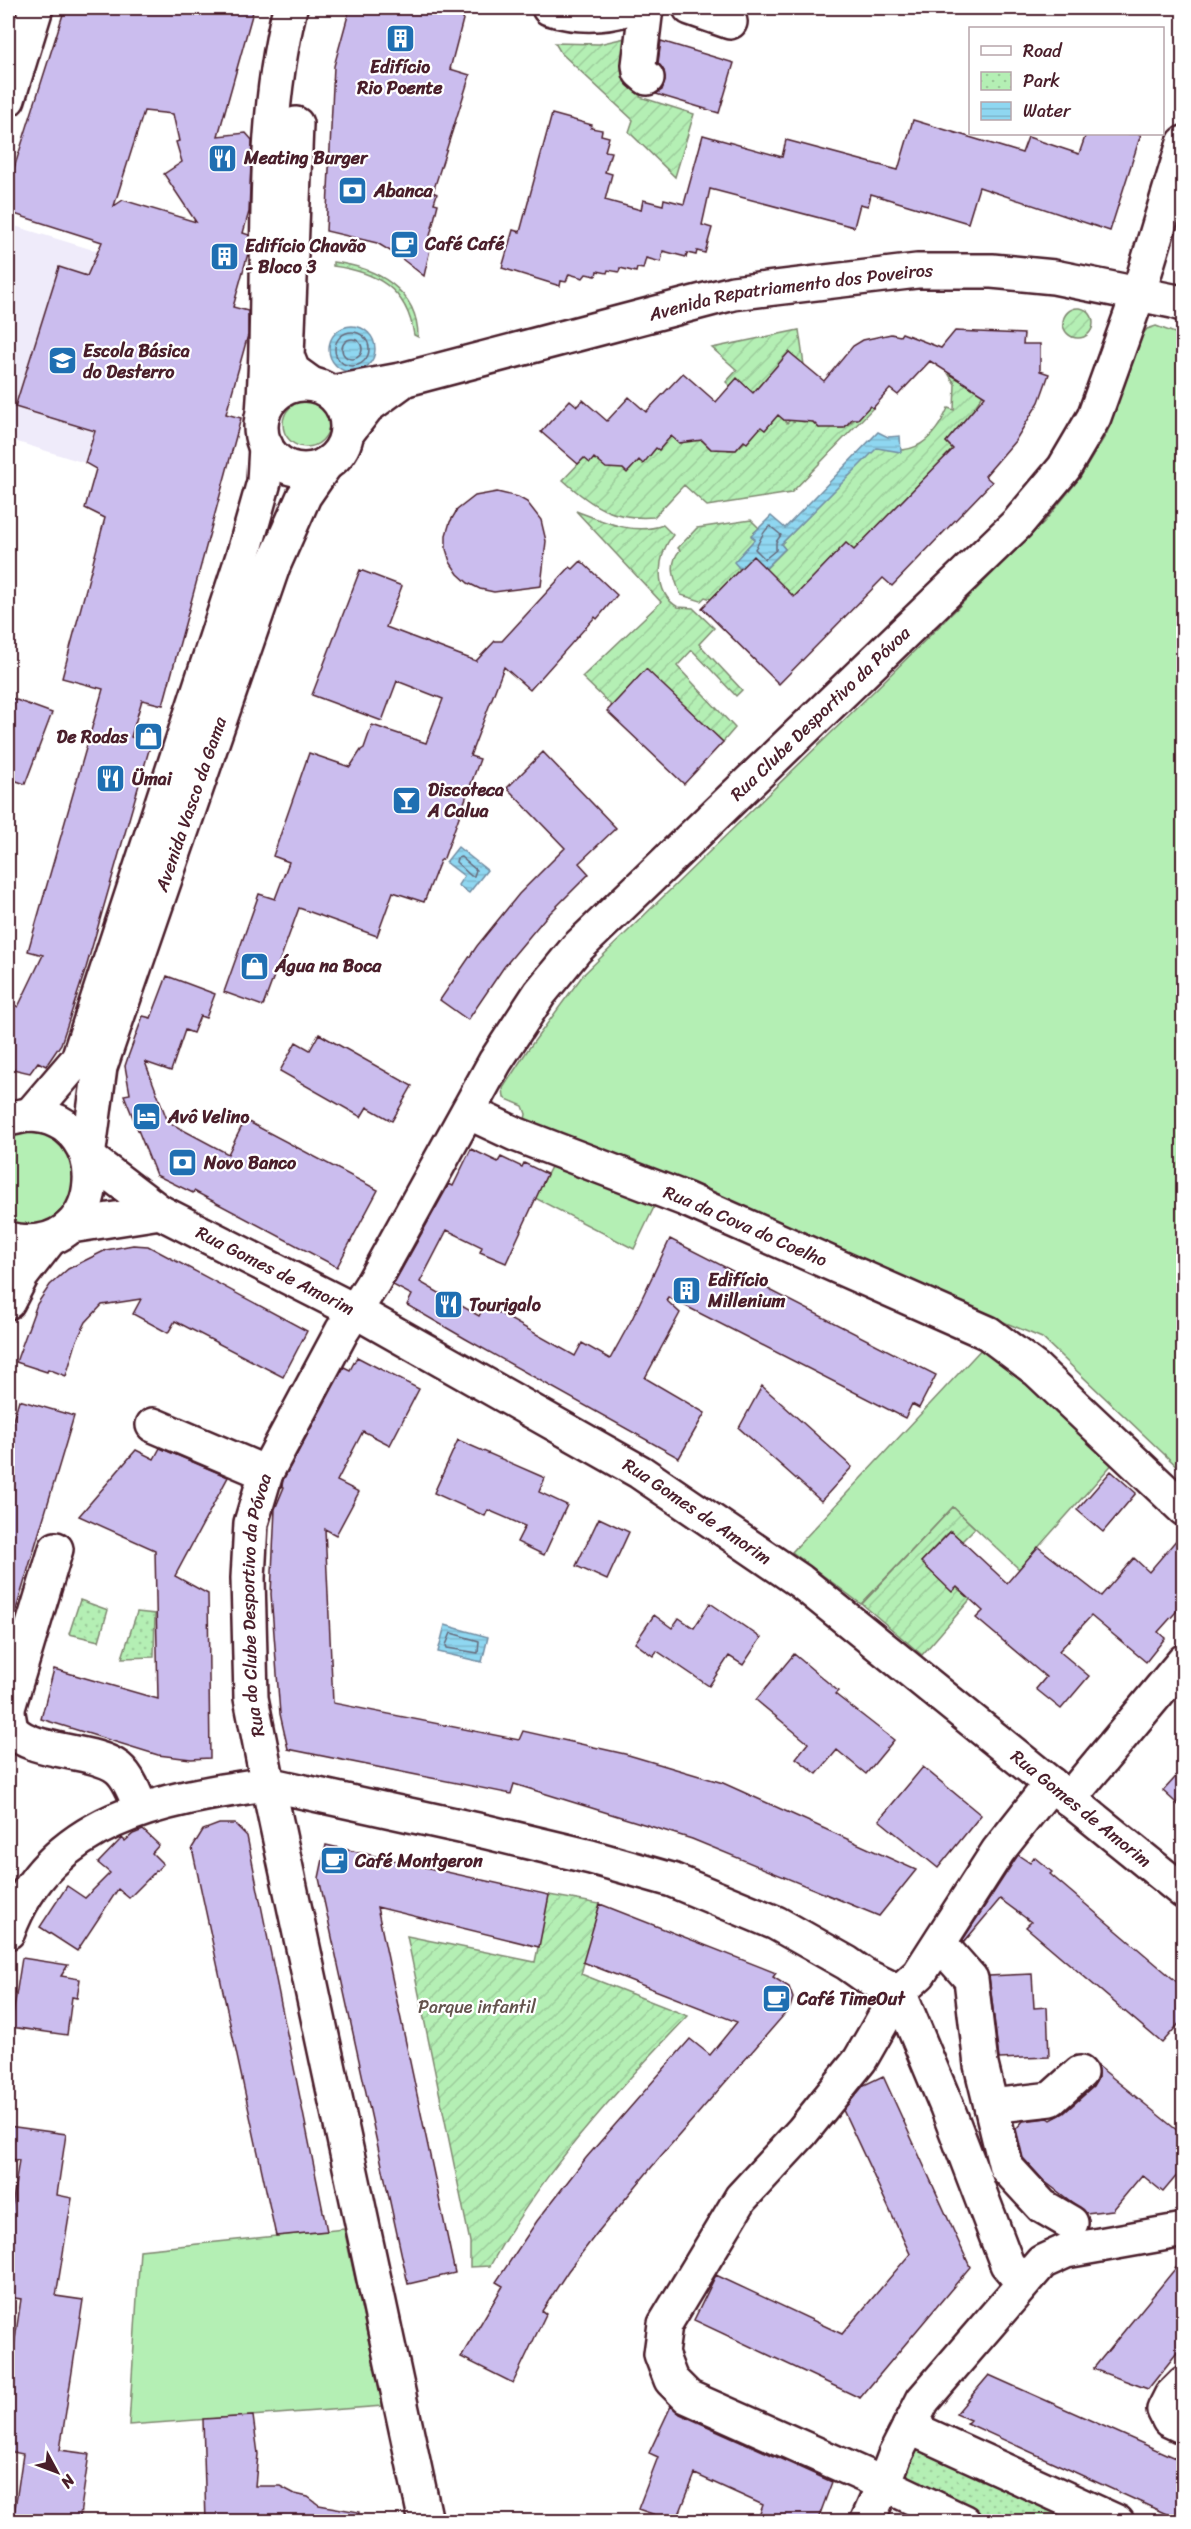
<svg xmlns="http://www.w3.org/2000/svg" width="1191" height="2529" viewBox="0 0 1191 2529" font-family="Sriracha,sans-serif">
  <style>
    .built { fill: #efebfa }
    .grass { fill: #b4efb4; stroke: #7f8770; stroke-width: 1.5 }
    .park { fill: url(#park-dots); stroke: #7f8770; stroke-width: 1.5 }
    .garden { fill: url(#garden-furrows); stroke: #7f8770; stroke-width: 1.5 }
    .water { fill: url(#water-rules); stroke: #738da2; stroke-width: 1.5 }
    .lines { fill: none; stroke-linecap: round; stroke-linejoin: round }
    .shore { stroke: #66697a; stroke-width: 1.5 }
    .building { fill: #cbbdee; stroke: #4a1f2b; stroke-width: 1.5; fill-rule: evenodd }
    .minor-casing { stroke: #4a1f2b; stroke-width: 38 }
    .major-casing { stroke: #4a1f2b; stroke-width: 38 }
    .minor { stroke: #fff; stroke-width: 33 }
    .major { stroke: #fff; stroke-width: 33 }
    .labels { text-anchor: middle; stroke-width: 4.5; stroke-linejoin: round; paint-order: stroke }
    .poi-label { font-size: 18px; font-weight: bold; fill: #4a1f2b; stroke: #fff; text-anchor: start }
    .street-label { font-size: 18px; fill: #4a1f2b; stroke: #fff }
    .park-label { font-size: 18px; fill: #64534d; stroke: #fff }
  </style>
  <defs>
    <pattern id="park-dots" width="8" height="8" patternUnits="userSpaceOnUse" patternTransform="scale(1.5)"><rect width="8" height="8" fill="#b4efb4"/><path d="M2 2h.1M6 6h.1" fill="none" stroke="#9ccc9b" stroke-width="1.8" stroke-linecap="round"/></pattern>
    <pattern id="garden-furrows" width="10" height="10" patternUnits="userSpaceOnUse" patternTransform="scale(1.5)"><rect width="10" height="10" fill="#b4efb4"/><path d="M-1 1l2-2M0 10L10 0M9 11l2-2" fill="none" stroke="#9ccc9b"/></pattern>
    <pattern id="water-rules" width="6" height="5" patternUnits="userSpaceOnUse" patternTransform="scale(1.5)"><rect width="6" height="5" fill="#8fd7f1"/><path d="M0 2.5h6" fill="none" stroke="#7db8cf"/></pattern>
  </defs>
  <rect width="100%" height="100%" fill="#fff"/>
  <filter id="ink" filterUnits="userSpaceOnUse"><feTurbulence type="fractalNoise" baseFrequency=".0167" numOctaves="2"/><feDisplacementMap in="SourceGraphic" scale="12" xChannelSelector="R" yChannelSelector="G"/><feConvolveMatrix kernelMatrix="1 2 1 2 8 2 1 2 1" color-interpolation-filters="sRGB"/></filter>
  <g filter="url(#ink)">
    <path class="built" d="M8 224 146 266 85 463 8 439Z"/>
    <path class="grass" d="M1156 326 1183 336V1472L1042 1338 525 1120 526 1114 523 1106 504 1098 503 1088 527 1051 583 975 874 691 1045 521 1079 479 1107 433 1137 341 1147 329Z
      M283 424a23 23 0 1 1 46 0a23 23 0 1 1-46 0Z
      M41 1130 67 1148 77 1178 68 1208 40 1229 8 1227V1131Z
      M552 1165 657 1201 634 1249 535 1198Z
      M986 1344 1115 1461 1019 1569 953 1507 861 1604 792 1552Z
      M344 2229 383 2406 129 2425 140 2250Z"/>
    <path class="park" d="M80 1600 108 1610 99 1641 69 1634Z
      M137 1612 155 1614 154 1657 122 1658Z
      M922 2448 1091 2521H993L913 2485C905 2477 905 2472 905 2461L915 2450Z"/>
    <path class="garden" d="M634 36H657L640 97 694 114 675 177 629 132 633 120 561 53 555 43 599 44Z
      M333 262C375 267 418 289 418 337L414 335C407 288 376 272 333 266Z
      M1063 323a15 15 0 1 1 30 0a15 15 0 1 1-30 0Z
      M799 330 804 365 789 352 753 393 737 379 730 386 726 382 737 370 712 348Z
      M948 373 983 394 976 406 946 442 953 449 854 550 846 543 794 597 765 569 785 549 781 544 877 447C914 458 934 440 948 408L954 410 955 384Z
      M870 406 873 408 791 493 707 506 684 485 654 517C613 520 593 507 563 480L584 458 616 463 625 471 630 470 639 460 643 463 656 448 659 450 671 436 681 444 688 438H699L711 449 721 444 728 450H736L761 427 765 430 778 415 787 423 794 416 799 421 804 422 807 417 819 428 829 423 835 428H844Z
      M576 511C603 521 633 536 663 525L673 535C657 554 653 593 678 607L693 608 714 628 699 644 742 690 736 696 692 650 677 666 735 728 723 742 646 670 612 706 582 677 661 602Z
      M751 520 759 528 751 535 755 539 735 562 740 569 711 599 705 597 701 601 681 595C674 579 668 564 680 550L678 548 697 528Z
      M953 1507 975 1528 962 1541 950 1531 921 1562 965 1594 974 1595 922 1655 862 1604Z
      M549 1895 600 1904 581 1974 688 2016C615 2092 541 2173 490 2266L470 2267V2242L407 1936 535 1962Z"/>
    <path class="water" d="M329 349a23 23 0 1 1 46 0a23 23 0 1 1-46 0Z
      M878 432 888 437 900 436 901 452 877 448 781 544 785 549 765 569H740L734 562 755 539 751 536 771 516 785 528Z
      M458 847 487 870 469 893 458 885 464 876 446 862Z
      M445 1625 488 1637 482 1662 438 1652Z"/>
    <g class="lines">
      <path class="shore" d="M335 349a17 17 0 1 1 34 0a17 17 0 1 1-34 0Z
        M342 349a10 10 0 1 1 20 0a10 10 0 1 1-20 0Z
        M770 526 781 535 776 542V550L765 559 755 549C761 540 761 533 770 526Z
        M461 857 476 870 474 876H471L456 862 457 858Z
        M451 1633 479 1641 478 1653 447 1648 446 1645Z"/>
    </g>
    <path class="building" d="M65 8H254L218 136 246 133 252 140 249 212 243 233 249 235V250L233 307 248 311V335L226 414 241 418 163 705 142 700 131 737 151 743 86 968 61 1044 46 1066 38 1062 30 1073 8 1068V1001L18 1007 43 955 28 951 103 689 62 678 105 518 85 508 96 469 85 463 95 431 15 407 59 267 87 276 102 242 8 212V187ZM144 111 173 114 179 141 176 142 182 162 164 174 196 222 123 200 114 206Z
      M350 8H466L450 69 470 75 433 192 437 194 434 203 438 204 428 244 431 245 424 276 397 255 377 243 326 231 334 66Z
      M661 41 734 63 719 113 656 94 662 90 665 81 664 71 658 63Z
      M552 114 592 125 591 128 602 130 601 135 609 137 605 151 611 152 605 172 612 174 605 200 641 210 643 200 663 205 664 199 684 204 703 135 782 157 786 140 898 170 913 120 1022 153 1028 137 1079 154 1086 134H1141L1110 231 979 187 968 223 871 194 868 206 860 204 854 227 710 189 702 225 712 228 705 253 697 251 696 255 687 253 686 257 663 251 661 262 646 258 643 269 637 268 636 272 620 268 619 272 608 270 607 273 597 271 596 276 586 274 583 278 569 274 566 282 561 281 560 286 502 268 513 230 520 232Z
      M955 331 1024 334 1023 344H1040V371L1049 374 1039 402 1015 441 985 476 992 482 892 586 883 578 779 684 702 608 753 556 794 597 846 543 854 550 953 449 946 442 985 396 930 361 898 395 890 389 873 408 870 406 858 419H852L844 428H819L813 422 784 420 778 415 765 430 761 427 747 443 744 441 736 450 711 449 702 440 679 443 671 436 659 450 656 448 643 464 639 460 627 473 623 469 606 468 594 458 590 463 584 458 578 464 541 432 570 400 577 406 583 400 607 421 629 397 646 412 683 373 716 402 737 378 753 393 789 352 824 381 853 346 863 340 891 334 900 336 902 333 941 348Z
      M497 492 518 497 527 502 541 520 546 541 541 586 494 592 480 589 468 583 458 574 450 562 446 549V535L450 522 457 510 475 496Z
      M581 561 617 595 597 619 595 617 530 690 504 667 470 756 480 759 444 858 440 861 424 902 393 892 377 936 299 908 263 1006 224 992 259 894 275 899 289 862 273 856 309 753 350 767 361 750 364 748 372 725 426 743 443 699 397 681 382 721 312 695 360 570 402 586 386 627 476 661 495 641H502L570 567 573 569Z
      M646 669 723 742 684 784 607 711Z
      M8 697 52 713 25 784 8 778Z
      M543 752 616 828 579 863 589 874 545 918 504 967 468 1020 440 1000 477 946 519 894 565 848 507 788Z
      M167 976 215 994 206 1018 200 1016 193 1033 185 1030 171 1071 145 1062 168 1122 228 1154 245 1120 378 1190 337 1267 194 1191 193 1193 156 1175 124 1095 130 1094 125 1066 128 1057 143 1016 151 1018Z
      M319 1034 412 1086 392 1121 367 1107 361 1117 280 1071 296 1042 310 1050Z
      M471 1149 498 1162 501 1157 522 1167 524 1163 547 1174 506 1263 480 1252 482 1247 447 1230 420 1282 479 1316 485 1305 575 1356 582 1343 610 1359 632 1319 670 1239 936 1375 919 1408 912 1404 905 1418 668 1297 666 1300 680 1313 645 1378 705 1413 679 1458 466 1339 407 1305 412 1295 393 1285 449 1184 453 1186Z
      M133 1245 148 1246 307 1331 283 1377 175 1321 168 1333 133 1314 141 1299 102 1305 86 1322 77 1340 66 1376 48 1369 47 1372 16 1362 37 1304 50 1285 68 1269 106 1250Z
      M357 1357 419 1389 390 1445 363 1431 337 1481 359 1492 336 1535 325 1529 333 1703 519 1740 523 1731 625 1754 723 1783 916 1870 879 1916 692 1839 514 1784 511 1794 288 1749 280 1714 271 1594 275 1509 284 1487 282 1486 283 1480 344 1367 350 1370Z
      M762 1386 852 1467 821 1501 739 1428Z
      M19 1400 74 1416 12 1623 8 1622V1437Z
      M458 1440 545 1478 539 1492 567 1505 544 1555 517 1542 525 1526 488 1510 485 1516 434 1493Z
      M160 1448 228 1477 175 1576 208 1594 210 1758 191 1759 158 1755 41 1719 54 1669 158 1699 155 1550 79 1516 136 1450 154 1459Z
      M1111 1471 1136 1493 1103 1532 1077 1510Z
      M599 1518 629 1532 607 1580 576 1566Z
      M951 1531 1007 1583 1038 1547 1101 1596 1134 1558 1149 1572 1184 1531V1603L1158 1632 1165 1638 1146 1662 1091 1616 1059 1651 1089 1676 1061 1709 1036 1689 1046 1677 976 1618 983 1611 957 1587 952 1592 921 1562Z
      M710 1603 761 1638 743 1665 729 1656 709 1686 657 1651 653 1656 635 1643 654 1615 672 1628 679 1618 694 1628Z
      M794 1654 838 1691 835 1694 894 1740 866 1774 837 1750 817 1774 796 1758 808 1743 756 1700Z
      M923 1767 981 1815 938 1868 879 1820Z
      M1184 1768V1810L1163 1791Z
      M219 1824H235L247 1836 327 2231 276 2236 192 1848 203 1830Z
      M143 1830 159 1845 152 1853 163 1864 129 1898 118 1889 77 1951 40 1927 67 1886 85 1898 110 1873 98 1863 122 1838 125 1841 133 1834Z
      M326 1845 549 1895 539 1947 377 1907 455 2273 408 2284 319 1878Z
      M1018 1855 1030 1863 1034 1857 1052 1872 1050 1874 1184 1988V2018L1162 2043 1026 1927 1031 1922 1000 1899 964 1942 962 1941Z
      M600 1904 776 1973 773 1977 789 1987 793 1998 790 2008 660 2157 597 2233 568 2271 542 2311 546 2314 513 2383 461 2357 503 2286 496 2282 537 2221 586 2158 690 2039 710 2055 737 2022 583 1962Z
      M22 1958 68 1965 61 1976 80 1979 77 1998 72 1997 67 2035 11 2027Z
      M1032 1974 1034 2008 1047 2007 1049 2057 999 2059 989 1976Z
      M1097 2065 1184 2136V2167L1163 2192 1142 2175 1113 2210 1086 2213 1044 2181 1023 2158 1016 2129 1023 2121 1048 2118 1051 2120 1064 2113 1093 2087 1098 2078Z
      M883 2076 970 2267 860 2398 694 2320 716 2275 842 2334 910 2254 843 2110 864 2085Z
      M8 2126 66 2134 57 2195 72 2198 56 2296 83 2300 60 2450 89 2454 79 2522H13L23 2454 8 2451V2387L21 2299 8 2297V2234L19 2160 8 2159Z
      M1184 2258V2344L1148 2389 1093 2369Z
      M989 2375 1184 2462V2522L967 2423 970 2420 956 2414Z
      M671 2406 680 2414 832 2482 817 2522H757L763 2505 695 2474 676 2522 638 2509 658 2457 649 2453Z
      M253 2416 258 2454 255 2486H280L295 2494 308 2497 319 2505 359 2512 358 2522H206L203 2419Z"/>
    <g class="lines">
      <defs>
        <g id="minor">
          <path d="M549 8C575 16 603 16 629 8"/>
          <path d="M646 8 639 65 640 72 647 78"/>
          <path d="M690 8 730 22"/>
          <path d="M8 99 36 8"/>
          <path id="s1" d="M331 393 406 379 733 293 917 271H992L1054 277 1173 301 1184 305"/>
          <path d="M347 433 367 407 400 383"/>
          <path id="s2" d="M468 1112 515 1134 685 1199 988 1333 1037 1370 1184 1509"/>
          <path d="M153 1425 266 1473"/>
          <path d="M8 1708 56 1549"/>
          <path d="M8 1713C9 1718 10 1727 13 1731 32 1753 94 1749 118 1768 129 1777 136 1796 141 1809"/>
          <path d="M1069 1799 1184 1661"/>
          <path id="s3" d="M8 1932C50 1818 161 1799 268 1784L251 1698 248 1578 251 1523 266 1473 342 1331 374 1281 495 1062 540 993 576 949 1017 524 1064 468 1094 417 1138 295 1184 143"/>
          <path d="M940 1944 971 1979 981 2065 1006 2167 1042 2206 1071 2223"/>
          <path d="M991 2106 1051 2099 1080 2073"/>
          <path d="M1184 2383 1171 2396 1164 2410 1169 2420 1184 2427"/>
          <path d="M909 2427 1117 2522"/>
          <path d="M426 2522 268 1784 487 1832 591 1857 672 1880 776 1923 847 1963 864 1975 899 1992 947 2107 1007 2264 1023 2283"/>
          <path d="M867 2522 884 2484 688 2397 671 2380 661 2354 665 2324 741 2198 802 2132 860 2060 899 1992 919 1974 998 1851 1051 1784"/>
          <path d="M964 2522 884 2484 895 2455 923 2400 1042 2262 1066 2251 1184 2230"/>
        </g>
        <g id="major">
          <path d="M296 124 287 356 293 371 311 384"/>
          <circle cx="304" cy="427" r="43"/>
          <path d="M263 414C273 279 257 140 290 8"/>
          <path d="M30 1115 78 1059 243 556 264 482 266 446"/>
          <path d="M8 1119C15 1118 23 1115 30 1115 119 1118 107 1263 8 1239"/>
          <path id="s4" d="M88 1157 160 1212 355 1311 640 1472 800 1581 1184 1892"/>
          <path id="s5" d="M88 1157 100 1067 273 566 304 496 326 464"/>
          <path d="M71 1226 160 1212"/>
          <path d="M8 1302 22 1275 50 1239"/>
        </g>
      </defs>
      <use href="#minor" class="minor-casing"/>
      <use href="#major" class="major-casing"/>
      <use href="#minor" class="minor"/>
      <use href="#major" class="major"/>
    </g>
  </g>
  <defs>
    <symbol id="building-square" viewBox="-11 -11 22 22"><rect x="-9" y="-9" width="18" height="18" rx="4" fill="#1f6fb2" stroke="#fff"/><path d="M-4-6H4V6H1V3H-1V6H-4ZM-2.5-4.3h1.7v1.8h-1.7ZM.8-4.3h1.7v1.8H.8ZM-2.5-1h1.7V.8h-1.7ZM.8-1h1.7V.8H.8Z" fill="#fff"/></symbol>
    <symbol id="restaurant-square" viewBox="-11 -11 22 22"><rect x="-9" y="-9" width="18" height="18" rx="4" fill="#1f6fb2" stroke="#fff"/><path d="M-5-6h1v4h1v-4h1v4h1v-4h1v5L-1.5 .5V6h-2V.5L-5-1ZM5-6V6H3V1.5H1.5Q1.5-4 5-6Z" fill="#fff"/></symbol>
    <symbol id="bank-square" viewBox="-11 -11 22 22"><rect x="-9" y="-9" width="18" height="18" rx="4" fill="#1f6fb2" stroke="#fff"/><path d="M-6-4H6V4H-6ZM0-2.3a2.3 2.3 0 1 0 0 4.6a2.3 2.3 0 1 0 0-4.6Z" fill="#fff"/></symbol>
    <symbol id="cafe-square" viewBox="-11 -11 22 22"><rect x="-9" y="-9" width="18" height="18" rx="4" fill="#1f6fb2" stroke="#fff"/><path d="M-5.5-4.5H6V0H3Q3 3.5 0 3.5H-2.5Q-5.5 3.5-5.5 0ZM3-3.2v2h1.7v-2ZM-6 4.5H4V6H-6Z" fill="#fff"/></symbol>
    <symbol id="school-square" viewBox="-11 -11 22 22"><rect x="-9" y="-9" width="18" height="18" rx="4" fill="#1f6fb2" stroke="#fff"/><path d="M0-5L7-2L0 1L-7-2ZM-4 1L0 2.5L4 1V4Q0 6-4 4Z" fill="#fff"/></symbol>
    <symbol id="shop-square" viewBox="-11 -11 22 22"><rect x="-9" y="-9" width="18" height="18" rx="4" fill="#1f6fb2" stroke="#fff"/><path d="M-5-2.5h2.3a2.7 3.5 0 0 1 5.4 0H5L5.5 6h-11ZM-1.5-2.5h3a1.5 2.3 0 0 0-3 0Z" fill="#fff"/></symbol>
    <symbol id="bar-square" viewBox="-11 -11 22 22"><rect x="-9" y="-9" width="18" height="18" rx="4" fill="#1f6fb2" stroke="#fff"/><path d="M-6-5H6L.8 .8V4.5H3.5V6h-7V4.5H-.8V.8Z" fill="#fff"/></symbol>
    <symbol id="hotel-square" viewBox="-11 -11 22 22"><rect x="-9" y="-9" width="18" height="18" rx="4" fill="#1f6fb2" stroke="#fff"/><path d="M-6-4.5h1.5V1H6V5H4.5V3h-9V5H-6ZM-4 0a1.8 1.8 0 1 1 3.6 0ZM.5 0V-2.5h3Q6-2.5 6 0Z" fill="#fff"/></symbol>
  </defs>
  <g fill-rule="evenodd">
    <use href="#building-square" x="384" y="22" width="33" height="33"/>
    <use href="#restaurant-square" x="206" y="142" width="33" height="33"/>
    <use href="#bank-square" x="336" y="174" width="33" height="33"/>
    <use href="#cafe-square" x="388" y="228" width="33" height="33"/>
    <use href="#building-square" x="208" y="240" width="33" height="33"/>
    <use href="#school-square" x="46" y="344" width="33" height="33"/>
    <use href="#shop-square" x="132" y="720" width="33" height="33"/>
    <use href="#restaurant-square" x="94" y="762" width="33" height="33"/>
    <use href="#bar-square" x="390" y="784" width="33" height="33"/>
    <use href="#shop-square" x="238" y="950" width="33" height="33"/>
    <use href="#hotel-square" x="130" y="1100" width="33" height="33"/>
    <use href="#bank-square" x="166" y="1146" width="33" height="33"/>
    <use href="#building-square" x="670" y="1274" width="33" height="33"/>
    <use href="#restaurant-square" x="432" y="1288" width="33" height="33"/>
    <use href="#cafe-square" x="318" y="1844" width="33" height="33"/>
    <use href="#cafe-square" x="760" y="1982" width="33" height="33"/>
  </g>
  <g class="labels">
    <g class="poi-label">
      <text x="400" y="73" text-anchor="middle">Edifício<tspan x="400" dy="21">Rio Poente</tspan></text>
      <text x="244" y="164">Meating Burger</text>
      <text x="374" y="197">Abanca</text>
      <text x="425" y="250">Café Café</text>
      <text x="245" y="252">Edifício Chavão<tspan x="245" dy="21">- Bloco 3</tspan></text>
      <text x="83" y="357">Escola Básica<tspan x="83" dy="21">do Desterro</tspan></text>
      <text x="128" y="743" text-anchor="end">De Rodas</text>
      <text x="132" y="785">Ümai</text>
      <text x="428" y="796">Discoteca<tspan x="428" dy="21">A Calua</tspan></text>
      <text x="275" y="972">Água na Boca</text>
      <text x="168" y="1123">Avô Velino</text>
      <text x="204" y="1169">Novo Banco</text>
      <text x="708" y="1286">Edifício<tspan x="708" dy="21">Millenium</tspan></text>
      <text x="469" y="1311">Tourigalo</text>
      <text x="355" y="1867">Café Montgeron</text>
      <text x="797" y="2005">Café TimeOut</text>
    </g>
    <g class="street-label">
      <text dy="6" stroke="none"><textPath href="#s1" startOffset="472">Avenida Repatriamento dos Poveiros</textPath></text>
      <text dy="6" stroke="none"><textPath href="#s3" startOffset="1581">Rua Clube Desportivo da Póvoa</textPath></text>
      <text dy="6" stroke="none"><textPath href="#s5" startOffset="369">Avenida Vasco da Gama</textPath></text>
      <text dy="6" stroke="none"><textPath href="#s2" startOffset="300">Rua da Cova do Coelho</textPath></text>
      <text dy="6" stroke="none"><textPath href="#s4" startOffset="220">Rua Gomes de Amorim</textPath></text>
      <text dy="6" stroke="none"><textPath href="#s4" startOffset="706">Rua Gomes de Amorim</textPath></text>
      <text dy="6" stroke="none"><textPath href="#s3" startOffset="498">Rua do Clube Desportivo da Póvoa</textPath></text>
      <text dy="6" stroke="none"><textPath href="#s4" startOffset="1192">Rua Gomes de Amorim</textPath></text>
    </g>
    <g class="park-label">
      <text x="477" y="2013">Parque infantil</text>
    </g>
  </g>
  <rect width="1191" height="2529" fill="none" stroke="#fff" stroke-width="30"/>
  <rect x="15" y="15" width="1161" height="2499" fill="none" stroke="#4a1f2b" stroke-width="2" filter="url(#ink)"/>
  <rect x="969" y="27" width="195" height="108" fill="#ffffff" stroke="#b7a5aa" stroke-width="1.5"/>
  <rect x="981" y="46" width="30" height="9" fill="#ffffff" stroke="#b7a5aa" stroke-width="1.5"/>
  <text x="1023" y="57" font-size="18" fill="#4a1f2b">Road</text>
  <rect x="981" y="72" width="30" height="18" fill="url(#park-dots)" stroke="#b7a5aa" stroke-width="1.5"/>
  <text x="1023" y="87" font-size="18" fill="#4a1f2b">Park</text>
  <rect x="981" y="102" width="30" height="18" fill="url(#water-rules)" stroke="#b7a5aa" stroke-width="1.5"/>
  <text x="1023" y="117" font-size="18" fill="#4a1f2b">Water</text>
  <g transform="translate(57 2472) rotate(131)" stroke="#ffffff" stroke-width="4.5" paint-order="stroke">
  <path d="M0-4.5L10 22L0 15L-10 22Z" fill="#4a1f2b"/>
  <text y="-9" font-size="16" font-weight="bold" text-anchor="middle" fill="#4a1f2b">N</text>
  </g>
</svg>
